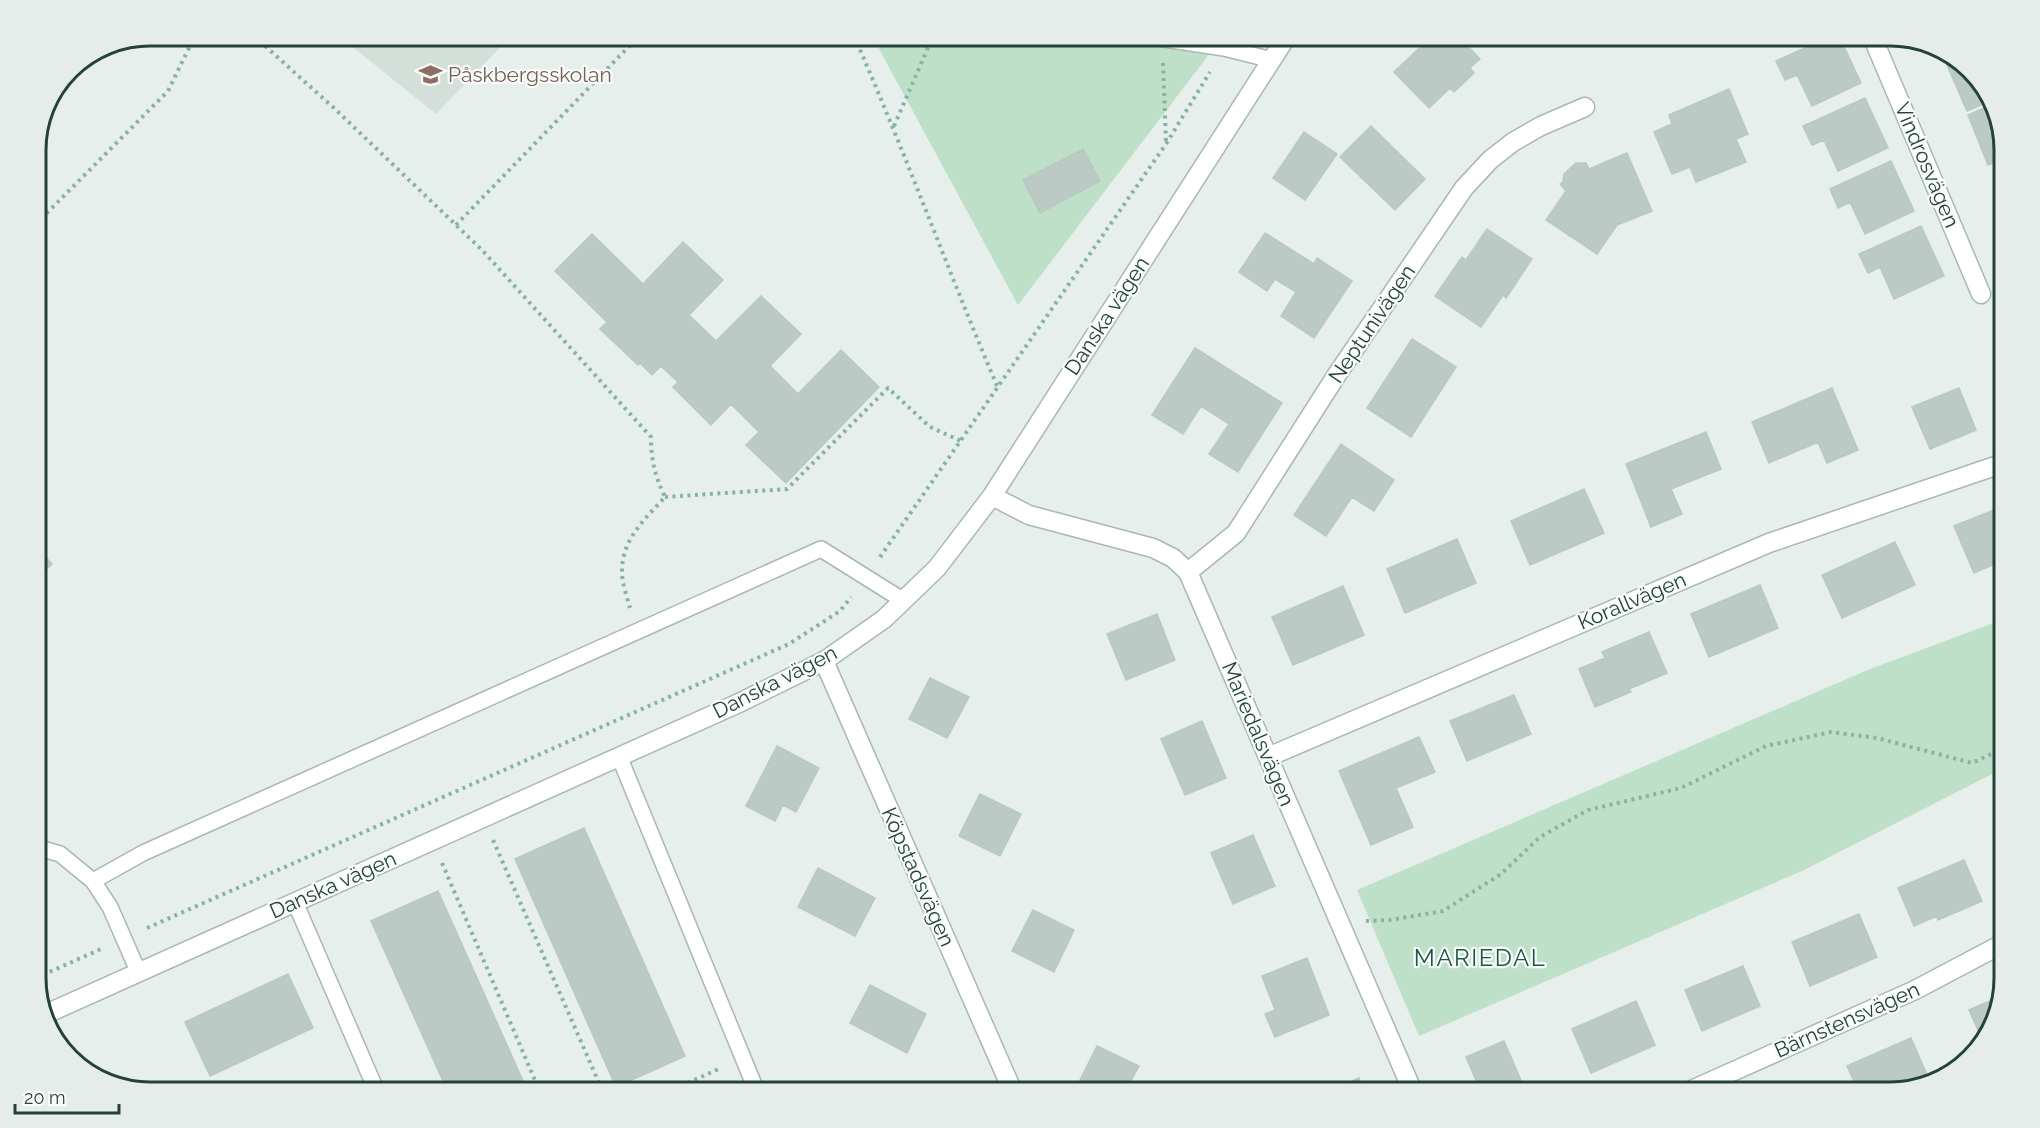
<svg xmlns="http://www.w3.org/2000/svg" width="2040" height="1128" viewBox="0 0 2040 1128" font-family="Raleway,sans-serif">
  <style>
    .built { fill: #d4dfda }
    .green { fill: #bfe0c8 }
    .building { fill: #bbcac4; stroke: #b8c9c2; stroke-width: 1.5 }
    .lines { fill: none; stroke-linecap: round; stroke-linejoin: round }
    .lane-casing { stroke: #a8b8b2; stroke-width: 18 }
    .street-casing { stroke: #a8b8b2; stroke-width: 21 }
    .path { stroke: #86b3a5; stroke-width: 4; stroke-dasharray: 3 4.5; stroke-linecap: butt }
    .lane { stroke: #fff; stroke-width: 15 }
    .street { stroke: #fff; stroke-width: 18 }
    .labels { text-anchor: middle; stroke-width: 4.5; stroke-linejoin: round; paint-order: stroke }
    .education-label { font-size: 21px; fill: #785e54; stroke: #f7fbf9; text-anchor: start }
    .street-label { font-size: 21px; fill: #24423a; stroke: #f7fbf9 }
    .quarter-label { font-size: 24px; letter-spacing: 1.5px; fill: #1f5548; stroke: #f7fbf9 }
    .rim { fill: none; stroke: #24423a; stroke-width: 3 }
  </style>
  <rect width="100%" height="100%" fill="#e6efeb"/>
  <path class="built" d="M339 36H511L436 114Z"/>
  <path class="green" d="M872 36H1223L1018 305Z
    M2004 619V768L1802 871 1419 1036 1357 890 1870 669Z"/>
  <path class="building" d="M1432 36H1458L1480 59 1470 68 1474 73 1454 92 1450 88 1429 108 1394 72Z
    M1613 36H1629L1622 44Z
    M1831 36H1839L1861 83 1812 106 1797 75 1785 80 1776 61Z
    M1940 49 1947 51 1985 87 1990 101 1967 111Z
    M1729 89 1748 134 1736 139 1746 162 1696 182 1690 167 1672 174 1654 132 1672 124 1669 115Z
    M1865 98 1888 148 1838 171 1824 140 1812 145 1803 126Z
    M1991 105 2004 143V159L1988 165 1968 115Z
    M1371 126 1425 179 1395 210 1340 157Z
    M1304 132 1337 154 1305 200 1273 178Z
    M1083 149 1100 181 1040 213 1023 180Z
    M1627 153 1652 211 1617 225 1597 254 1546 220 1566 191 1560 184 1563 182 1564 174 1576 163H1586L1589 169Z
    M1891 161 1914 211 1865 234 1850 202 1838 208 1830 189Z
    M2004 183V199L1998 186Z
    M1921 226 1944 276 1894 299 1880 267 1868 273 1859 254Z
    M1487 229 1532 259 1506 298 1503 295 1481 327 1435 296 1462 257 1466 260Z
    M1265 233 1314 264 1317 258 1352 281 1314 338 1281 316 1296 292 1275 279 1267 291 1239 272Z
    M592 234 643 284 683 242 723 280 689 315 716 341 761 296 801 334 770 366 798 394 841 350 879 387 786 483 746 445 759 432 731 404 711 425 673 387 678 382 661 366 652 375 640 363 638 365 600 329 607 322 555 271Z
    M1412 339 1456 367 1411 437 1367 408Z
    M1195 348 1282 403 1238 472 1209 454 1229 424 1201 406 1183 434 1152 415Z
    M1832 388 1858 450 1827 463 1818 442 1769 463 1752 422Z
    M1959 388 1976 430 1930 449 1912 407Z
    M1706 432 1721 469 1671 489 1682 514 1651 527 1626 464Z
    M1341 444 1394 480 1374 511 1352 497 1326 536 1294 515Z
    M1584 489 1604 533 1530 565 1511 521Z
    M2004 506V560L1974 573 1954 526Z
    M1457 539 1476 583 1405 613 1387 569Z
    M1895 542 1915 585 1842 618 1822 575Z
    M36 547 52 564 36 579Z
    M1760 585 1778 628 1709 657 1691 614Z
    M1343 586 1364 635 1293 665 1272 617Z
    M1157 614 1175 660 1126 680 1107 634Z
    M1649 632 1667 673 1629 689 1631 692 1595 707 1579 669 1605 658 1602 652Z
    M930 678 969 697 947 738 909 719Z
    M1514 695 1531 734 1467 761 1450 721Z
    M1202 721 1226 778 1185 795 1161 739Z
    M1419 737 1435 772 1396 788 1413 827 1371 845 1339 771Z
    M777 746 819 768 796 812 783 805 775 821 746 806Z
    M980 794 1021 814 1000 856 959 836Z
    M584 828 685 1056 616 1087 515 859Z
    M1253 835 1275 886 1233 904 1211 853Z
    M1964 860 1982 901 1938 920 1937 916 1914 926 1898 888Z
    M818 868 875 898 855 936 798 907Z
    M438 891 528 1092H448L371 921Z
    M1033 910 1074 930 1054 972 1012 951Z
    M1859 914 1877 957 1810 986 1792 942Z
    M1307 958 1329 1015 1275 1037 1265 1014 1275 1010 1262 976Z
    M1743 966 1760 1006 1702 1031 1685 990Z
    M288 974 313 1028 210 1076 185 1022Z
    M870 985 926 1014 907 1053 850 1023Z
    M1999 997 1989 1035 1983 1041 1969 1010Z
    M1636 1001 1655 1045 1591 1073 1572 1029Z
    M1911 1038 1928 1077 1890 1092H1859L1847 1066Z
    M1504 1041 1526 1092H1481L1466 1057Z
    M1097 1046 1139 1066 1131 1081 1143 1087 1141 1092H1074Z
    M1359 1078 1365 1092H1326Z
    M1803 1086 1805 1092H1788Z"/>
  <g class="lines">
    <defs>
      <path id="lane" d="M1155 36 1158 38 1224 48 1272 60
        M619 756 757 1092
        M36 847 60 854 93 881 110 907 138 971
        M93 881 143 853 821 549 904 601
        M295 902 377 1092"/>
      <path id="street" d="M1872 36 1981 294
        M992 496 1029 515 1153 548 1173 558 1188 572 1413 1092
        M1188 572 1236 533 1336 376 1464 188 1490 160 1513 142 1541 126 1585 107
        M824 661 1013 1092
        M1268 757 1769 543 2004 463
        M46 1014 739 703 824 661 884 619 937 568 992 496 1287 36
        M1687 1092 1915 990 2004 943"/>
    </defs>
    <use href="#lane" class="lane-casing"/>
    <use href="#street" class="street-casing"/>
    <path class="path" d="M254 36 334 108 482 250 651 437C651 460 655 476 665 497 646 518 621 540 622 572 622 583 627 597 630 608
      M854 36C905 152 948 271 998 388
      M1163 63 1166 142
      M894 126 933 36
      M36 224 168 91 189 48 191 36
      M456 225 639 36
      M665 497 787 489 888 388 930 427 961 441
      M880 557 1166 144 1210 72
      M36 760V761
      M493 840 603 1092
      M442 863 540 1092
      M1366 921 1390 920 1443 911 1501 874 1540 837 1588 810 1681 788 1766 746 1831 732 1877 738 1972 763 2004 748
      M147 928 789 644 840 611 851 597
      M36 978 101 949
      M667 1092 721 1068"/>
    <use href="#lane" class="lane"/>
    <use href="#street" class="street"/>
  </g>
  <defs>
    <symbol id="school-bare" viewBox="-9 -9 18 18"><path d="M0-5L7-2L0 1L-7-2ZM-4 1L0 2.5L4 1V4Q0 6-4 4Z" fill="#8d6e63" stroke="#f7fbf9" stroke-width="2.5" paint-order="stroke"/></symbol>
  </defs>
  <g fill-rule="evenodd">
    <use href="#school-bare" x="414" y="58" width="33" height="33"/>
  </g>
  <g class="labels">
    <g class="education-label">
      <text x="448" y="82">Påskbergsskolan</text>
    </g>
    <g class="street-label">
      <text transform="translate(1927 165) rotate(67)" y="7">Vindrosvägen</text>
      <text transform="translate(1107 316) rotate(-57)" y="7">Danska vägen</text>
      <text transform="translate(1372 324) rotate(-56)" y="7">Neptunivägen</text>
      <text transform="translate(1632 601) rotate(-23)" y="7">Korallvägen</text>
      <text transform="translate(775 682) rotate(-27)" y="7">Danska vägen</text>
      <text transform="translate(1258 734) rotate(67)" y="7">Mariedalsvägen</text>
      <text transform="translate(918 877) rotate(66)" y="7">Köpstadsvägen</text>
      <text transform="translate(333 885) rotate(-24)" y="7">Danska vägen</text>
      <text transform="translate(1847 1020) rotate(-24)" y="7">Bärnstensvägen</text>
    </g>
    <g class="quarter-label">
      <text x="1480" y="966">MARIEDAL</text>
    </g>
  </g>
  <path d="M0 0H2040V1128H0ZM150 46H1890A104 104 0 0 1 1994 150V978A104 104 0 0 1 1890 1082H150A104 104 0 0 1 46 978V150A104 104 0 0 1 150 46Z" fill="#e6ecea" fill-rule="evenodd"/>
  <path class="rim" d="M150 46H1890A104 104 0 0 1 1994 150V978A104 104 0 0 1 1890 1082H150A104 104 0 0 1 46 978V150A104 104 0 0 1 150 46Z"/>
  <path d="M15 1104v9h104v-9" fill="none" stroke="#24423a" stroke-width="3"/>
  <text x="24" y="1104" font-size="18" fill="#24423a" stroke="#f7fbf9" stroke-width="4.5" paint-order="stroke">20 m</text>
</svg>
